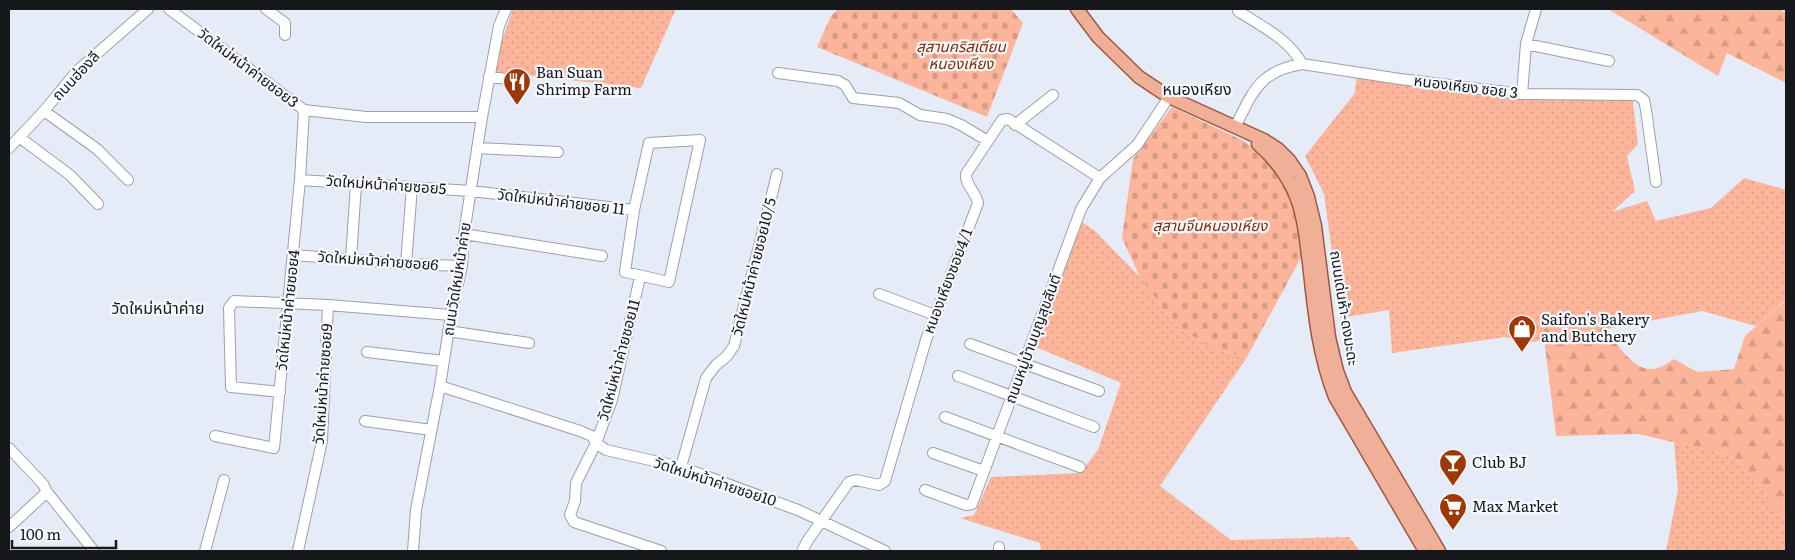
<svg xmlns="http://www.w3.org/2000/svg" width="1795" height="560" viewBox="0 0 1795 560" font-family="Literata,'Noto Sans Thai',serif">
  <style>
    .grass { fill: url(#grass-dots) }
    .forest { fill: url(#forest-firs) }
    .cemetery { fill: url(#cemetery-stones) }
    .lines { fill: none; stroke-linecap: round; stroke-linejoin: round }
    .minor-casing { stroke: #9ba0ab; stroke-width: 12 }
    .major-casing { stroke: #9d5940; stroke-width: 15 }
    .minor { stroke: #fff; stroke-width: 10 }
    .major { stroke: #f0b098; stroke-width: 12 }
    .labels { text-anchor: middle; stroke-width: 4.5; stroke-linejoin: round; paint-order: stroke }
    .park-label { font-size: 15px; font-style: italic; fill: #842d02; stroke: #f6f8fe }
    .street-label { font-size: 15px; fill: #16181c; stroke: #f6f8fe }
    .poi-label { font-size: 15px; fill: #16181c; stroke: #f6f8fe; text-anchor: start }
    .neighbourhood-label { font-size: 16px; fill: #16181c; stroke: #f6f8fe }
  </style>
  <defs>
    <pattern id="grass-dots" width="8" height="8" patternUnits="userSpaceOnUse" patternTransform="scale(1.25)"><rect width="8" height="8" fill="#fcb59b"/><path d="M2 2h.1M6 6h.1" fill="none" stroke="#d79b85" stroke-width="1.8" stroke-linecap="round"/></pattern>
    <pattern id="forest-firs" width="22" height="20" patternUnits="userSpaceOnUse" patternTransform="scale(1.25)"><rect width="22" height="20" fill="#fcb59b"/><path d="M5 1l3.5 6h-7zM16 11l3.5 6h-7z" fill="#d79b85"/></pattern>
    <pattern id="cemetery-stones" width="16" height="16" patternUnits="userSpaceOnUse" patternTransform="scale(1.25)"><rect width="16" height="16" fill="#fcb59b"/><path d="M2 7V4a2 2 0 0 1 4 0v3zM10 15v-3a2 2 0 0 1 4 0v3z" fill="#d79b85"/></pattern>
  </defs>
  <rect width="100%" height="100%" fill="#e6ebf8"/>
  <path class="grass" d="M513 9H676L641 88 496 72 498 52Z
    M1357 72 1528 94 1632 95 1638 144 1627 156 1635 191 1612 212 1647 201 1656 221 1711 208 1744 178 1786 190V299L1756 326 1702 311 1606 329 1600 321 1544 326 1545 340 1526 343 1506 337 1392 353 1389 310 1341 318 1324 194 1305 156 1355 93Z
    M1077 219 1094 230 1140 277 1175 325 1213 349 1247 357 1160 486 1231 540 1349 537 1360 551H1041L1040 543 960 518 974 515 991 477 1080 473 1098 450 1121 383 1031 345Z
    M1674 442 1716 452 1740 461 1786 521V551H1666L1678 490Z"/>
  <path class="forest" d="M1608 9H1779L1786 13V83L1727 53 1718 76Z
    M1786 300V521L1740 461 1716 452 1638 434 1556 436 1545 346 1544 326 1601 321C1611 335 1632 372 1653 369 1661 368 1668 363 1674 359L1697 372 1734 369 1745 336Z"/>
  <path class="cemetery" d="M838 9H1011L1023 23 987 117 817 47 831 16Z
    M1172 107 1244 141 1266 159 1282 179 1296 208 1303 254 1247 357 1213 349 1175 325 1140 277 1122 238 1133 159Z"/>
  <g class="lines">
    <defs>
      <path id="minor" d="M169 9 304 110 366 117H482
        M266 9 285 23V35
        M1238 11C1261 26 1289 39 1302 64
        M1526 44 1609 61
        M778 73 838 81 845 85 853 98 899 103 920 115 947 119 961 125 988 141
        M489 77 516 80
        M1522 94 1526 44 1536 9
        M44 111 97 149 128 180
        M1015 125 1053 95
        M1235 127C1253 92 1259 71 1302 64L1400 79 1522 94 1637 95 1644 100 1646 110 1656 182
        M19 137 70 175 98 204
        M9 148 44 111 77 71 148 9
        M477 148 558 152
        M300 180 471 191 634 210 625 272 669 282 700 140 649 143 634 210
        M464 234 602 256
        M294 255 406 264 462 266
        M351 259 356 184
        M406 264 412 187
        M640 277 612 400 596 443 576 483 575 501 570 515 574 522 661 551
        M879 294 935 315
        M448 331 529 343
        M970 344 1099 391
        M367 352 443 361
        M958 376 1094 427
        M440 386 580 431 592 436 596 443 606 450 681 467 798 510 885 551
        M280 392 231 387 229 308 234 301 328 305 451 315
        M945 417 1080 467
        M365 421 431 430
        M215 436 274 448 300 180 304 110
        M9 448 43 484 47 492 9 527
        M933 453 984 471
        M681 467 706 378 716 365 726 357 734 346 777 174
        M925 490 966 505 972 504 1081 209 1100 178 1137 145 1169 97
        M47 492 94 551
        M999 547V551
        M205 551 224 480
        M298 551 322 441 328 305
        M413 551 416 510 440 386 451 315 462 266 464 234 482 117 499 26 506 9
        M802 551 808 540 849 482 856 480 879 485 885 481 926 340 978 203C976 192 965 185 966 174L1002 120 1008 119 1100 178"/>
      <path id="major" d="M1077 9 1098 37 1139 77 1169 97 1264 140 1278 149 1289 160 1300 176 1308 197 1315 226 1329 337 1337 371 1345 392 1439 551
        M1258 144C1276 160 1289 177 1297 199 1305 219 1306 242 1309 263 1314 309 1318 354 1335 397L1425 551"/>
    </defs>
    <use href="#minor" class="minor-casing"/>
    <use href="#major" class="major-casing"/>
    <use href="#minor" class="minor"/>
    <use href="#major" class="major"/>
  </g>
  <defs>
    <symbol id="restaurant-pin" viewBox="-11 -11 22 30"><path d="M0 17L-7.5 6A9.5 9.5 0 1 1 7.5 6Z" fill="#9e3907" stroke="#f6f8fe"/><path d="M-5-6h1v4h1v-4h1v4h1v-4h1v5L-1.5 .5V6h-2V.5L-5-1ZM5-6V6H3V1.5H1.5Q1.5-4 5-6Z" fill="#fff"/></symbol>
    <symbol id="shop-pin" viewBox="-11 -11 22 30"><path d="M0 17L-7.5 6A9.5 9.5 0 1 1 7.5 6Z" fill="#9e3907" stroke="#f6f8fe"/><path d="M-5-2.5h2.3a2.7 3.5 0 0 1 5.4 0H5L5.5 6h-11ZM-1.5-2.5h3a1.5 2.3 0 0 0-3 0Z" fill="#fff"/></symbol>
    <symbol id="bar-pin" viewBox="-11 -11 22 30"><path d="M0 17L-7.5 6A9.5 9.5 0 1 1 7.5 6Z" fill="#9e3907" stroke="#f6f8fe"/><path d="M-6-5H6L.8 .8V4.5H3.5V6h-7V4.5H-.8V.8Z" fill="#fff"/></symbol>
    <symbol id="supermarket-pin" viewBox="-11 -11 22 30"><path d="M0 17L-7.5 6A9.5 9.5 0 1 1 7.5 6Z" fill="#9e3907" stroke="#f6f8fe"/><path d="M-6-5.5h2.5l.6 2H6L4.5 2H-2.5L-4.4-4H-6ZM-1.5 3.2a1.3 1.3 0 1 0 .1 0ZM3 3.2a1.3 1.3 0 1 0 .1 0Z" fill="#fff"/></symbol>
  </defs>
  <g fill-rule="evenodd">
    <use href="#restaurant-pin" x="501" y="66" width="32" height="43"/>
    <use href="#shop-pin" x="1506" y="313" width="32" height="43"/>
    <use href="#bar-pin" x="1437" y="447" width="32" height="43"/>
    <use href="#supermarket-pin" x="1437" y="491" width="32" height="43"/>
  </g>
  <g class="labels">
    <g class="park-label">
      <text x="961" y="52">สุสานคริสเตียน<tspan x="961" dy="17">หนองเหียง</tspan></text>
      <text x="1210" y="231">สุสานจีนหนองเหียง</text>
    </g>
    <g class="street-label">
      <text transform="translate(248 68) rotate(37)" y="5">วัดใหม่หน้าค่ายซอย3</text>
      <text transform="translate(76 76) rotate(-47)" y="5">ถนนฮ่องลี</text>
      <text transform="translate(1466 87) rotate(7)" y="5">หนองเหียง ซอย 3</text>
      <text transform="translate(386 185) rotate(4)" y="5">วัดใหม่หน้าค่ายซอย5</text>
      <text transform="translate(561 202) rotate(7)" y="5">วัดใหม่หน้าค่ายซอย 11</text>
      <text transform="translate(378 261) rotate(4)" y="5">วัดใหม่หน้าค่ายซอย6</text>
      <text transform="translate(754 267) rotate(-76)" y="5">วัดใหม่หน้าค่ายซอย10/5</text>
      <text transform="translate(457 279) rotate(-81)" y="5">ถนนวัดใหม่หน้าค่าย</text>
      <text transform="translate(948 281) rotate(-69)" y="5">หนองเหียงซอย4/1</text>
      <text transform="translate(1344 308) rotate(81)" y="5">ถนนเด่นห้า-ดงมะดะ</text>
      <text transform="translate(288 310) rotate(-84)" y="5">วัดใหม่หน้าค่ายซอย4</text>
      <text transform="translate(1033 339) rotate(-70)" y="5">ถนนหมู่บ้านบุญสุขสันต์</text>
      <text transform="translate(619 360) rotate(-75)" y="5">วัดใหม่หน้าค่ายซอย11</text>
      <text transform="translate(323 384) rotate(-86)" y="5">วัดใหม่หน้าค่ายซอย9</text>
      <text transform="translate(715 482) rotate(18)" y="5">วัดใหม่หน้าค่ายซอย10</text>
    </g>
    <g class="poi-label">
      <text x="536" y="78">Ban Suan<tspan x="536" dy="17">Shrimp Farm</tspan></text>
      <text x="1541" y="325">Saifon's Bakery<tspan x="1541" dy="17">and Butchery</tspan></text>
      <text x="1472" y="468">Club BJ</text>
      <text x="1472" y="512">Max Market</text>
    </g>
    <g class="neighbourhood-label">
      <text x="1197" y="95">หนองเหียง</text>
      <text x="158" y="314">วัดใหม่หน้าค่าย</text>
    </g>
  </g>
  <rect width="1795" height="560" fill="none" stroke="#16181c" stroke-width="20"/>
  <path d="M12 540v8h104v-8" fill="none" stroke="#16181c" stroke-width="2.5"/>
  <text x="20" y="540" font-size="15" fill="#16181c" stroke="#f6f8fe" stroke-width="4" paint-order="stroke">100 m</text>
</svg>
